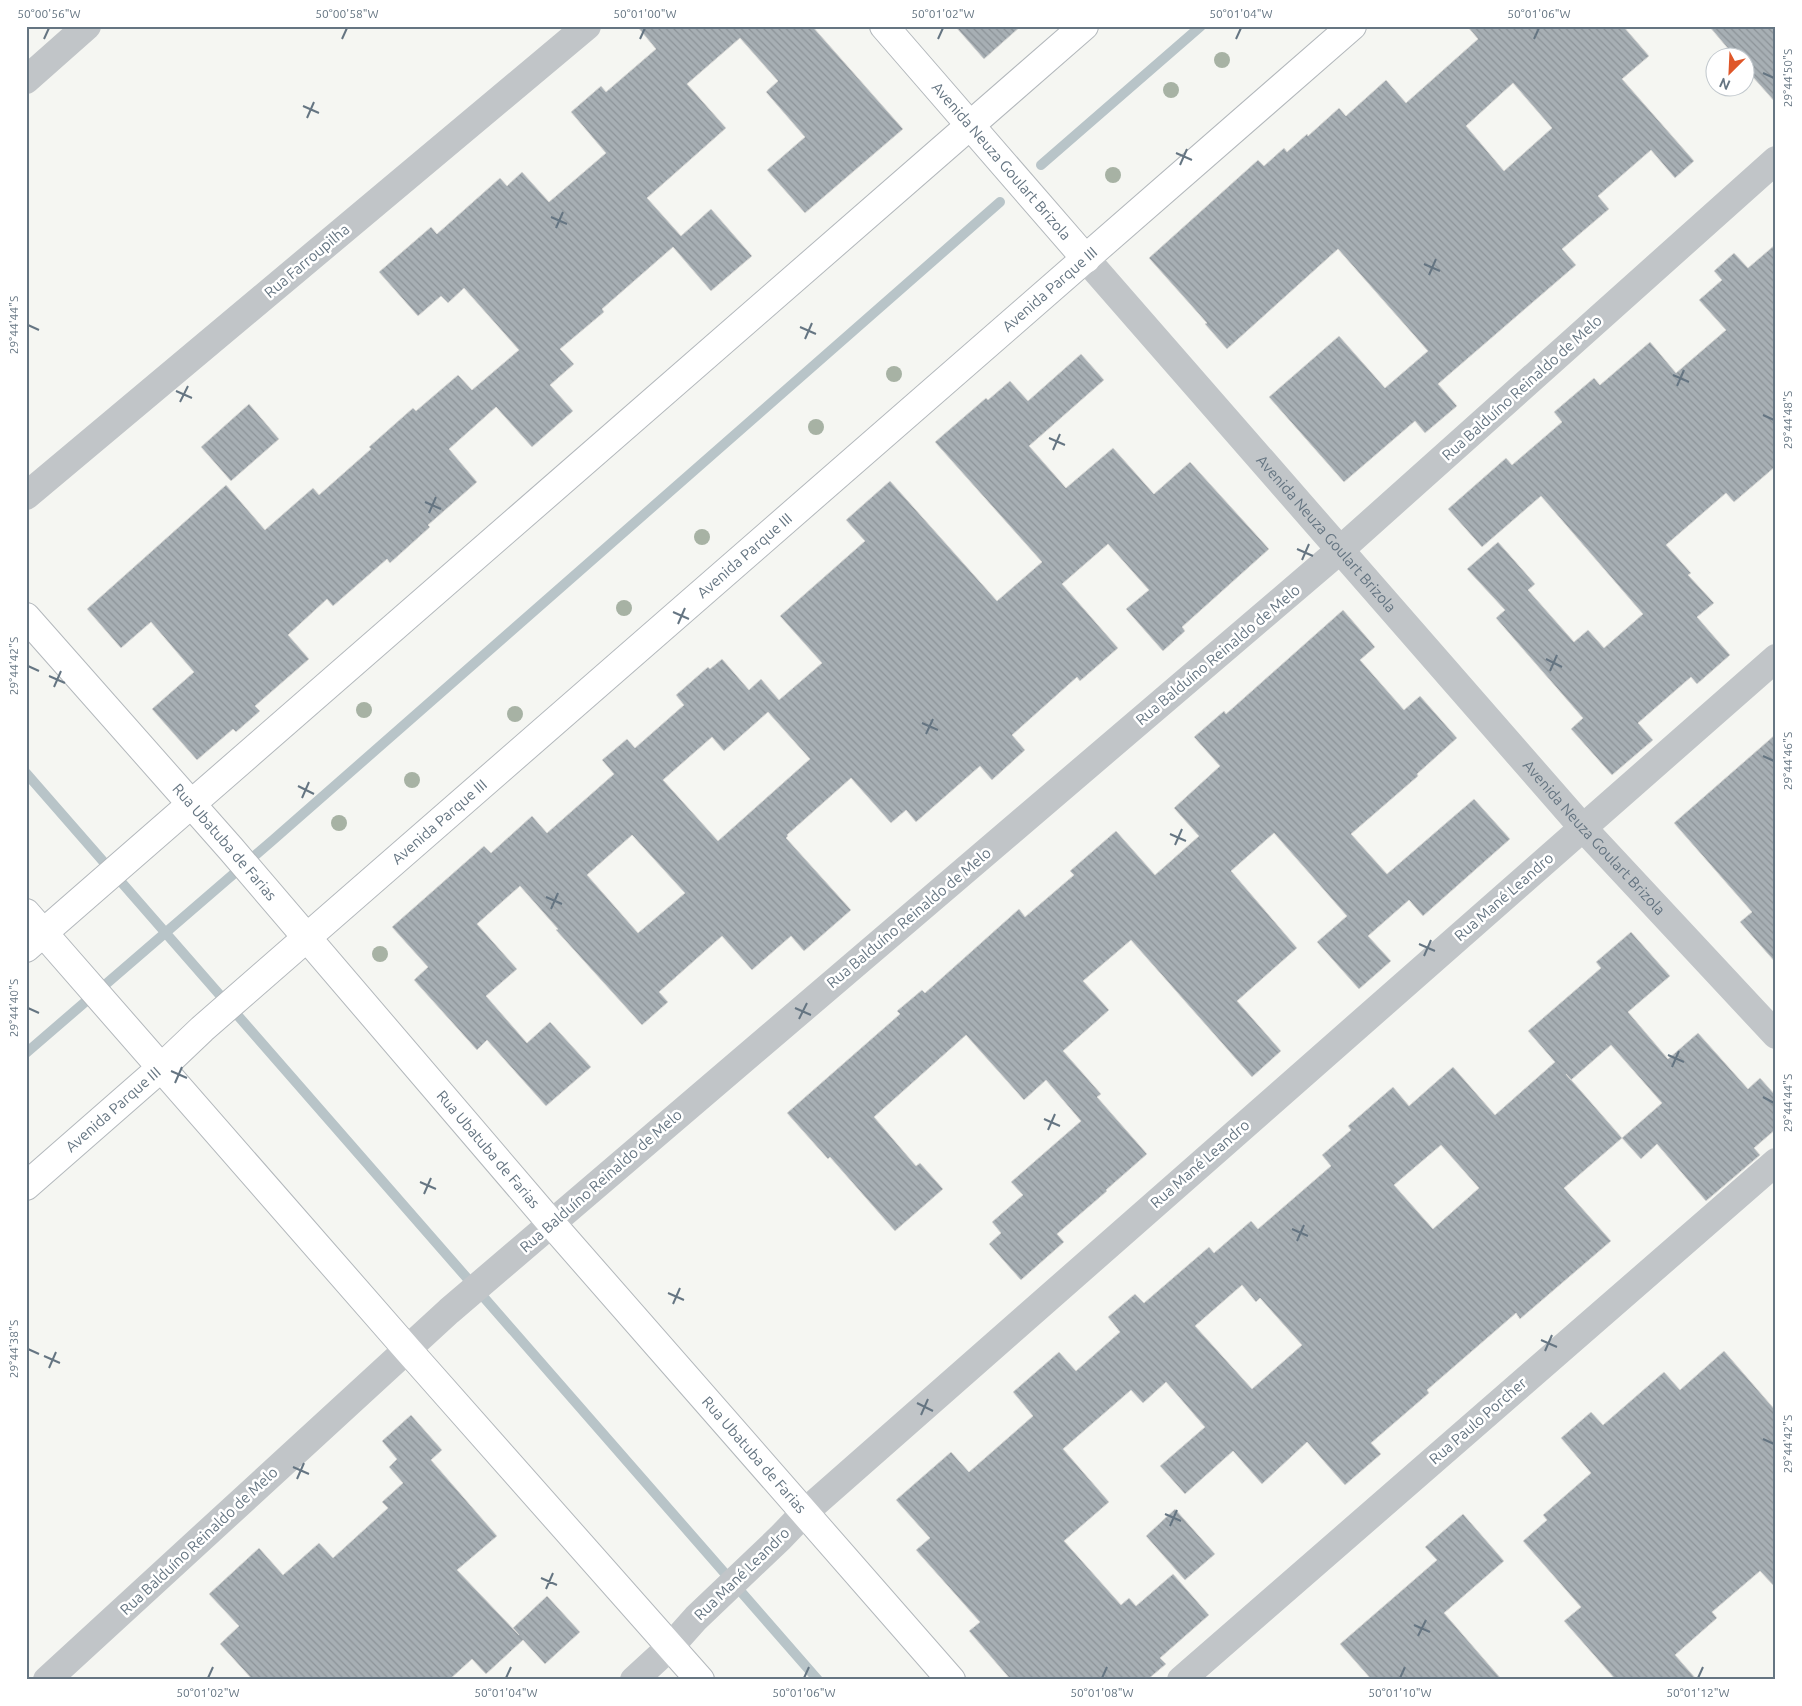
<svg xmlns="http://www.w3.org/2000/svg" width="1802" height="1706" viewBox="0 0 1802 1706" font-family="Ubuntu,sans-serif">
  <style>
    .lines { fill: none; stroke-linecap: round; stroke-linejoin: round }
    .stream { stroke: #b8c4c8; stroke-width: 10 }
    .building { fill: url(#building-back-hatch); stroke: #d7d7d5; fill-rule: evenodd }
    .secondary-casing { stroke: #b3b8bc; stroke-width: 30 }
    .street { stroke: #c1c5c8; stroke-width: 28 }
    .secondary { stroke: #fff; stroke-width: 28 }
    .tree { fill: #a7b2a4 }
    .ticks { fill: none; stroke: #657582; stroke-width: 2 }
    .labels { text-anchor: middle; stroke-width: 5; stroke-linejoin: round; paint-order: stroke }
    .street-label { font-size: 15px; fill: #657582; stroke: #fff }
    .neatline { fill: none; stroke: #657582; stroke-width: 2 }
    .ticks-label { font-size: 12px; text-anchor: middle; fill: #657582 }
  </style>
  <defs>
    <pattern id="building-back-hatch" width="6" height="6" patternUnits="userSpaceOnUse" patternTransform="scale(1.25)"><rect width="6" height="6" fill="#a7afb4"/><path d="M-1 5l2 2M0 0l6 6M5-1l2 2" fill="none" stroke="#8c9398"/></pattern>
  </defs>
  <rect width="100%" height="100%" fill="#f5f6f2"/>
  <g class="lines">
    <path class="stream" d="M1041 165 1201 26
      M26 773 818 1680
      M26 1053 273 840 1000 202"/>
  </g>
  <path class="building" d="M637 26H812L903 129 805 213 767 170 805 137 766 92 778 81 740 38 687 84 726 128 647 198 681 236 711 209 752 256 711 291 673 247 602 309 604 312 560 349 574 364 550 385 573 411 532 447 496 407 449 449 477 482 428 525 430 527 390 563 387 559 333 606 327 599 288 635 309 659 255 706 260 711 236 732 233 729 197 760 152 709 194 672 151 622 121 648 87 609 226 485 265 530 313 488 319 495 371 449 369 447 413 408 416 411 458 375 472 390 519 350 464 288 448 303 441 296 418 316 379 272 431 227 437 234 500 178 507 186 522 172 549 202 606 153 571 112 601 86 606 92 656 49Z
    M955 26H1021L984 59Z
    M1467 26H1623L1649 56 1622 79 1694 161 1675 178 1651 150 1598 196 1609 209 1562 249 1576 265 1438 384 1457 406 1425 433 1415 421 1344 482 1269 397 1339 336 1385 388 1428 351 1338 249 1227 349 1205 324 1207 323 1149 258 1258 160 1264 166 1284 148 1287 152 1307 134 1308 136 1339 108 1346 116 1386 80 1406 103 1478 39ZM1513 83 1552 128 1504 171 1466 126Z
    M1709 26H1776V103L1744 67V58H1736Z
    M1776 244V466L1734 502 1726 493 1666 545 1691 573 1688 575 1714 603 1697 617 1730 655 1697 684 1691 677 1638 723 1653 740 1612 775 1571 729 1583 718 1496 618 1505 610 1467 569 1498 542 1535 584 1528 590 1574 642 1588 630 1604 648 1643 614 1541 496 1482 547 1448 509 1506 458 1512 465 1562 422 1554 412 1594 378 1600 385 1650 342 1676 373 1726 330 1699 300 1722 280 1714 271 1734 253 1748 268Z
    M1081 354 1104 380 1029 446 1066 488 1113 448 1154 494 1190 462 1269 549 1182 627 1185 631 1163 651 1126 609 1149 590 1108 544 1062 584 1118 648 1080 681 1077 677 1012 735 1025 750 992 780 980 766 916 822 906 810 891 823 851 778 787 835 788 836 786 838 851 910 804 951 791 936 752 970 722 936 659 992 668 1002 642 1025 556 930 558 929 520 886 477 924 517 969 486 996 527 1043 550 1022 591 1067 546 1106 487 1040 477 1050 414 980 428 967 392 927 484 846 491 853 532 816 547 833 614 774 602 760 627 739 635 748 684 705 676 695 708 667 710 669 722 659 749 690 761 679 779 700 822 663 780 616 865 541 846 520 890 481 997 601 1042 562 935 442 986 398 988 400 1010 381 1028 401ZM768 712 810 759 718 841 663 780 712 737 724 751ZM632 835 685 893 638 933 587 875Z
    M249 404 279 439 231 481 201 447Z
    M1343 610 1375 647 1360 660 1404 710 1420 696 1457 738 1417 774 1418 776 1351 834 1387 874 1474 799 1510 839 1423 916 1409 900 1368 936 1391 961 1359 989 1317 942 1347 916 1274 833 1231 871 1297 948 1237 1001 1281 1051 1252 1077 1131 940 1083 981 1109 1010 1063 1051 1101 1094 1097 1097 1147 1154 1106 1190 1107 1191 1057 1234 1064 1242 1021 1280 989 1244 1001 1233 992 1222 1023 1195 1011 1182 1081 1121 1046 1080 1024 1100 966 1035 874 1117 916 1166 920 1163 943 1189 895 1231 830 1157 828 1159 787 1113 900 1014 897 1011 922 990 925 993 1019 909 1025 917 1074 875 1070 871 1116 831 1155 875 1199 836 1174 808 1220 766 1194 737 1224 711 1226 714Z
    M1776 734V963L1740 922 1752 912 1674 823Z
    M1631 932 1670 976 1628 1012 1668 1059 1698 1033 1748 1089 1760 1078 1776 1096V1129L1754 1148 1760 1155 1706 1201 1657 1144 1641 1159 1622 1138 1564 1188 1611 1241 1520 1319 1516 1313 1427 1390 1429 1393 1371 1443 1381 1454 1345 1485 1307 1442 1262 1484 1233 1451 1185 1494 1160 1466 1205 1427 1166 1382 1143 1403 1131 1390 1063 1449 1109 1502 1064 1541 1121 1605 1129 1598 1136 1606 1173 1574 1209 1615 1160 1658 1166 1664 1147 1680H1011L969 1631 980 1622 916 1550 930 1538 896 1500 951 1452 969 1472 1033 1416 1013 1392 1059 1352 1076 1371 1120 1332 1108 1317 1135 1294 1144 1303 1209 1247 1214 1253 1251 1221 1258 1229 1331 1166 1322 1155 1351 1130 1348 1126 1393 1087 1409 1106 1453 1067 1495 1115 1555 1062 1528 1031 1601 968 1596 962ZM1611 1045 1662 1103 1622 1138 1566 1074 1571 1080ZM1441 1145 1479 1188 1433 1229 1394 1185ZM1242 1285 1256 1302 1260 1298 1302 1345 1252 1389 1195 1326Z
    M1724 1351 1776 1411V1588L1760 1571 1712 1612 1717 1618 1675 1655 1697 1680H1616L1564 1621 1581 1607 1523 1541 1547 1520 1543 1515 1591 1473 1561 1438 1591 1412 1603 1425 1664 1372 1680 1390Z
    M411 1415 442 1450 431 1460 497 1536 457 1570 519 1635 513 1628 547 1596 580 1632 545 1664 523 1640 486 1674 472 1659 449 1680H253L220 1644 239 1626 209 1594 259 1548 283 1575 319 1543 333 1558 388 1508 382 1502 403 1483 389 1467 397 1459 382 1441Z
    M1175 1509 1215 1554 1185 1580 1146 1536Z
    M1463 1514 1504 1561 1444 1613 1502 1680H1372L1340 1644 1437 1560 1425 1547Z"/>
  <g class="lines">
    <defs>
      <g id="secondary">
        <path id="s2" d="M884 26 1086 259"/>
        <path id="s3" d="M26 617 231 849 551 1223 951 1680"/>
        <path d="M26 913 407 1349 700 1680"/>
        <path d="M26 948 1084 26"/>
        <path id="s4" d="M26 1186 162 1067 202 1029 1352 26"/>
      </g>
    </defs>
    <use href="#secondary" class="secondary-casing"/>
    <g class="street">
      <path d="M26 80 87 26"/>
      <path id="s1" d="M1086 259 1583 828 1776 1035"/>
      <path d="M26 496 587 26"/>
      <path d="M47 1680 449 1311 1340 550 1776 160"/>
      <path d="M634 1680 671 1646 696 1618 780 1538 805 1512 1776 658"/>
      <path d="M1181 1680 1776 1162"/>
    </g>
    <use href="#secondary" class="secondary"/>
  </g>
  <g class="tree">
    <circle cx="1222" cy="60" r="8"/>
    <circle cx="1171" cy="90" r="8"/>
    <circle cx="1113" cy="175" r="8"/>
    <circle cx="894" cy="374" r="8"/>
    <circle cx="816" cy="427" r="8"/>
    <circle cx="702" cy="537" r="8"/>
    <circle cx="624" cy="608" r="8"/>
    <circle cx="364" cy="710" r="8"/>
    <circle cx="515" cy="714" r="8"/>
    <circle cx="412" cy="780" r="8"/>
    <circle cx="339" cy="823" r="8"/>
    <circle cx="380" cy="954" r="8"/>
  </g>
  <path class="ticks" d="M44 39 49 28M342 39 347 28M640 39 645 28M938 39 943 28M1236 39 1241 28M1534 39 1539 28M1763 73 1774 78M303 106 319 113M307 118 314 102M1176 153 1192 160M1180 165 1187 149M551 217 567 224M556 228 563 212M1424 264 1440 271M1429 275 1436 259M28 325 39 330M800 327 816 334M805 339 812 323M1673 375 1689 382M1677 386 1684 370M176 391 192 398M180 402 188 386M1763 415 1774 420M1049 438 1065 445M1053 450 1060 434M425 502 441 509M429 513 436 497M1297 549 1313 556M1302 560 1309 544M673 612 689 619M678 624 685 608M1546 659 1562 667M28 666 39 671M1550 671 1557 655M49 676 65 683M54 687 61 671M922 723 938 730M926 734 933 719M1763 756 1774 761M298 786 314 794M302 798 309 782M1170 834 1186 841M1175 845 1182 829M546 897 562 904M551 909 558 893M1419 944 1435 951M1424 956 1431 940M28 1008 39 1013M795 1008 811 1015M799 1019 807 1003M1668 1055 1684 1062M1672 1067 1679 1051M171 1071 187 1078M175 1083 182 1067M1763 1097 1774 1103M1044 1119 1060 1126M1048 1130 1055 1114M420 1182 436 1189M424 1194 431 1178M1292 1229 1308 1236M1297 1241 1304 1225M668 1293 684 1300M673 1304 680 1288M1541 1340 1557 1347M28 1349 39 1354M1545 1351 1552 1335M44 1356 60 1363M49 1368 56 1352M917 1403 933 1411M921 1415 928 1399M1763 1439 1774 1444M293 1467 309 1474M297 1479 304 1463M1165 1514 1181 1521M1170 1526 1177 1510M541 1578 557 1585M546 1589 553 1573M1414 1625 1430 1632M1418 1636 1426 1620M208 1678 213 1667M506 1678 511 1667M804 1678 809 1667M1102 1678 1107 1667M1400 1678 1405 1667M1698 1678 1703 1667"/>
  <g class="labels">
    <g class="street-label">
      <text dy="5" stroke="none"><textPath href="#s2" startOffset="179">Avenida Neuza Goulart Brizola</textPath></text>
      <text transform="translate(307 261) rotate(-40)" y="5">Rua Farroupilha</text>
      <text dy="5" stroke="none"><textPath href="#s4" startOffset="1361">Avenida Parque III</textPath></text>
      <text transform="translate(1522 388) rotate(-42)" y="5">Rua Balduíno Reinaldo de Melo</text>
      <text dy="5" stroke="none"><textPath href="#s1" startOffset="365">Avenida Neuza Goulart Brizola</textPath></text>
      <text dy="5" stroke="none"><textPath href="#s4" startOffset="956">Avenida Parque III</textPath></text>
      <text transform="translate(1218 655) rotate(-40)" y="5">Rua Balduíno Reinaldo de Melo</text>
      <text dy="5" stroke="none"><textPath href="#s4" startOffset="551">Avenida Parque III</textPath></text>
      <text dy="5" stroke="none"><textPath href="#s1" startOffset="770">Avenida Neuza Goulart Brizola</textPath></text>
      <text dy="5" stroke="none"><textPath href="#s3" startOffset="300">Rua Ubatuba de Farias</textPath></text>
      <text transform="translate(1504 897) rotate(-41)" y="5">Rua Mané Leandro</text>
      <text transform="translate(909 918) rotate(-40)" y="5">Rua Balduíno Reinaldo de Melo</text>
      <text dy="5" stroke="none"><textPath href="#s4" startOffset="116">Avenida Parque III</textPath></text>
      <text dy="5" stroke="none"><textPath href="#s3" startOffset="705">Rua Ubatuba de Farias</textPath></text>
      <text transform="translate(1200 1164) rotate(-41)" y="5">Rua Mané Leandro</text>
      <text transform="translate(601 1181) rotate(-41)" y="5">Rua Balduíno Reinaldo de Melo</text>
      <text transform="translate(1478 1421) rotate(-41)" y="5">Rua Paulo Porcher</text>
      <text dy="5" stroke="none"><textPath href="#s3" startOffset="1110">Rua Ubatuba de Farias</textPath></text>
      <text transform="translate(199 1541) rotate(-43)" y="5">Rua Balduíno Reinaldo de Melo</text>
      <text transform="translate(742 1574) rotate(-44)" y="5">Rua Mané Leandro</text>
    </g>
  </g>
  <rect width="1802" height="1706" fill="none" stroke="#ffffff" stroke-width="55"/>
  <g transform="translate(1730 72) rotate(204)"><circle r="24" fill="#ffffff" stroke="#c1c8cd"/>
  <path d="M0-4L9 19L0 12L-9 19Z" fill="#df5628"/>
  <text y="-8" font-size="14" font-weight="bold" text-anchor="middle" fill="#657582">N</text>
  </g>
  <rect x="28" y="28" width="1746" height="1650" class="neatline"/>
  <g class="ticks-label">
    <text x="49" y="18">50°00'56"W</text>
    <text x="347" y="18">50°00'58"W</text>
    <text x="645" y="18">50°01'00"W</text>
    <text x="943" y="18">50°01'02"W</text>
    <text x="1241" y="18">50°01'04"W</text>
    <text x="1539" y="18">50°01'06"W</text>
    <text transform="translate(1788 78) rotate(-90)" y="4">29°44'50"S</text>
    <text transform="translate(14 325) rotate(-90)" y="4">29°44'44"S</text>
    <text transform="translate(1788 420) rotate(-90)" y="4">29°44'48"S</text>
    <text transform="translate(14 666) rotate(-90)" y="4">29°44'42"S</text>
    <text transform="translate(1788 761) rotate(-90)" y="4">29°44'46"S</text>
    <text transform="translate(14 1008) rotate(-90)" y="4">29°44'40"S</text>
    <text transform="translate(1788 1103) rotate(-90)" y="4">29°44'44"S</text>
    <text transform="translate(14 1349) rotate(-90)" y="4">29°44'38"S</text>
    <text transform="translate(1788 1444) rotate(-90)" y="4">29°44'42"S</text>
    <text x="208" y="1697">50°01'02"W</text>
    <text x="506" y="1697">50°01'04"W</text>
    <text x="804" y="1697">50°01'06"W</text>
    <text x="1102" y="1697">50°01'08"W</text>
    <text x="1400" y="1697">50°01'10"W</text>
    <text x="1698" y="1697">50°01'12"W</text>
  </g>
</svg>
